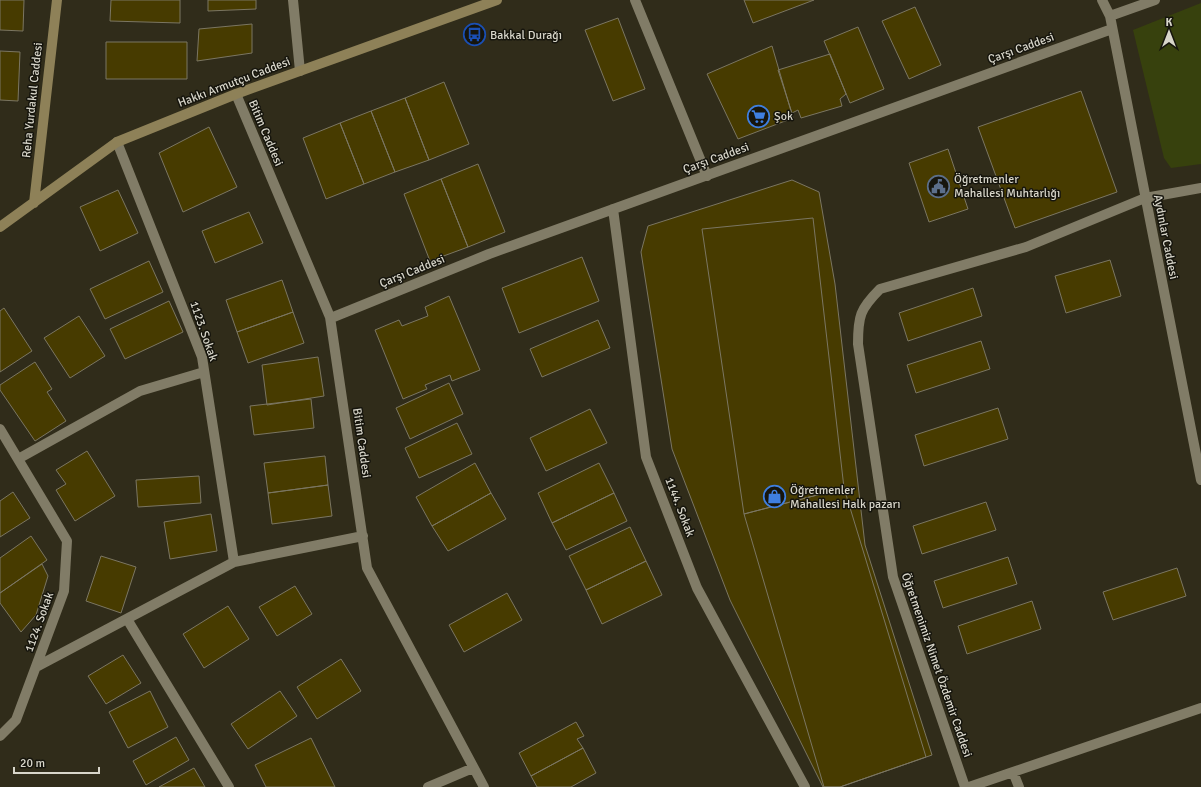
<svg xmlns="http://www.w3.org/2000/svg" width="1201" height="787" viewBox="0 0 1201 787" font-family="Signika,sans-serif">
  <style>
    .green { fill: #37410d }
    .building { fill: #473b00; stroke: #7b7662 }
    .lines { fill: none; stroke-linecap: round; stroke-linejoin: round }
    .street { stroke: #817c67; stroke-width: 10 }
    .secondary { stroke: #8e8158; stroke-width: 10 }
    .labels { text-anchor: middle; stroke-width: 3; stroke-linejoin: round; paint-order: stroke }
    .poi-label { font-size: 12px; fill: #d8d6ca; stroke: #16150d; text-anchor: start }
    .street-label { font-size: 12px; fill: #d8d6ca; stroke: #16150d }
  </style>
  <rect width="100%" height="100%" fill="#302c1a"/>
  <path class="green" d="M1201 3V164L1171 168 1164 158 1133 30Z"/>
  <path class="building" d="M0 0H24L23 31 0 30Z
    M111 0H180V23L110 21Z
    M208 0H256V9L208 11Z
    M744 0H814L753 23Z
    M915 7 941 65 909 79 882 21Z
    M618 18 645 89 613 101 585 30Z
    M252 24V53L197 61 199 29Z
    M858 27 884 89 850 103 824 41Z
    M106 42H187V79H106Z
    M772 46 793 118 738 139 707 74Z
    M0 51 20 52 18 101 0 100Z
    M830 54 846 94 840 99 842 106 801 118 798 110 792 113 778 70Z
    M444 82 469 144 429 160 405 98Z
    M1081 91 1117 192 1015 228 978 127Z
    M405 98 429 160 395 172 371 111Z
    M371 111 395 172 364 184 340 123Z
    M340 123 364 184 326 199 303 138Z
    M209 127 237 187 183 212 159 153Z
    M948 149 968 209 929 222 909 163Z
    M478 164 505 232 468 247 441 179Z
    M441 179 468 247 430 261 404 194Z
    M792 180 819 192 835 284 865 545 932 755 840 787H823L730 600 672 449 641 252 648 226Z
    M118 190 138 233 100 251 80 207Z
    M249 212 263 243 215 263 202 231Z
    M813 218 844 488 744 514 702 229Z
    M582 257 599 301 519 333 502 288Z
    M1110 260 1121 296 1066 313 1055 276Z
    M149 261 163 292 105 319 90 289Z
    M282 280 293 312 237 332 226 300Z
    M973 288 982 316 908 341 899 313Z
    M449 296 480 370 452 381 450 375 425 385 427 389 403 399 375 330 399 320 402 326 428 316 425 307Z
    M169 301 183 332 125 359 110 329Z
    M4 308 32 351 0 372V311Z
    M293 312 304 343 248 363 237 332Z
    M79 316 105 356 70 378 44 338Z
    M598 320 610 348 542 377 530 349Z
    M981 341 990 369 916 393 907 365Z
    M318 357 324 396 267 405 262 365Z
    M35 362 52 389 47 392 66 421 35 441 0 390V385Z
    M449 383 463 414 410 439 396 408Z
    M311 399 314 428 254 435 250 406Z
    M998 408 1008 439 924 466 915 435Z
    M590 409 607 443 546 471 530 438Z
    M457 423 472 454 419 478 405 448Z
    M87 451 115 496 75 521 56 490 66 484 56 470Z
    M325 456 328 485 268 493 264 463Z
    M475 463 491 493 432 526 416 497Z
    M599 463 614 493 552 523 538 493Z
    M199 476 201 503 138 507 136 480Z
    M328 485 332 516 272 524 268 493Z
    M844 488 926 757 840 787H824L744 514Z
    M13 492 30 518 0 537V501Z
    M491 493 506 519 448 551 432 526Z
    M614 493 627 521 566 550 552 523Z
    M986 502 996 530 922 554 913 526Z
    M211 514 217 551 170 559 164 522Z
    M630 527 646 561 586 590 569 556Z
    M31 536 47 560 0 593V558Z
    M101 556 136 567 121 613 86 601Z
    M1008 557 1017 584 943 608 934 581Z
    M646 561 662 595 602 624 586 590Z
    M42 564 48 576 36 615 21 632 0 603V593Z
    M1177 568 1186 596 1113 620 1103 592Z
    M295 586 312 614 277 636 259 607Z
    M507 593 522 620 464 652 449 625Z
    M1032 601 1041 629 967 654 958 626Z
    M228 606 249 639 204 668 183 634Z
    M123 655 141 683 106 704 88 676Z
    M341 659 361 691 317 719 297 687Z
    M150 691 168 727 128 748 109 712Z
    M280 691 297 716 248 749 231 724Z
    M576 722 584 736 577 739 583 748 531 776 519 753Z
    M176 737 189 760 146 785 133 761Z
    M311 738 335 787H266L255 765Z
    M583 748 596 773 571 787H537L531 776Z
    M194 768 205 787H159Z"/>
  <g class="lines">
    <path class="street" d="M293 0 300 71
      M635 0 707 176
      M1102 0 1110 16 1201 480
      M1110 16 1155 0
      M236 94 330 317 367 568 484 787
      M117 142 202 357 234 562
      M613 209 646 457 697 588 805 787
      M331 318 489 254 1112 29
      M0 429 67 541 64 591 16 720 0 736
      M18 459 140 391 204 372
      M127 619 229 787
      M36 667 234 562 363 536
      M1013 772 1201 708
      M428 787 473 768
      M965 787 893 577 858 344C858 316 860 309 880 289L1026 247 1145 198 1201 188
      M969 787 1013 772 1019 787"/>
    <path class="secondary" d="M34 203 57 0
      M0 227 117 142 236 94 497 0"/>
  </g>
  <defs>
    <symbol id="bus-ring" viewBox="-11 -11 22 22"><circle r="9.5" fill="#16150d" stroke="#1a4fb4" stroke-width="1.5"/><path d="M-5-6H5V4H4V6H2V4H-2V6H-4V4H-5ZM-3.5-4V0h7V-4ZM-3.5 1.2v1.5H-2V1.2ZM2 1.2v1.5H3.5V1.2Z" fill="#1a4fb4"/></symbol>
    <symbol id="supermarket-ring" viewBox="-11 -11 22 22"><circle r="9.5" fill="#16150d" stroke="#3f7fe0" stroke-width="1.5"/><path d="M-6-5.5h2.5l.6 2H6L4.5 2H-2.5L-4.4-4H-6ZM-1.5 3.2a1.3 1.3 0 1 0 .1 0ZM3 3.2a1.3 1.3 0 1 0 .1 0Z" fill="#3f7fe0"/></symbol>
    <symbol id="civic-ring" viewBox="-11 -11 22 22"><circle r="9.5" fill="#16150d" stroke="#5c6f8a" stroke-width="1.5"/><path d="M-.6-6.5H3V-4.5H.6V-3L4-1V1h2V6H-6V1h2V-1L-.6-3ZM-1.2 2.5V6h2.4V2.5Z" fill="#5c6f8a"/></symbol>
    <symbol id="shop-ring" viewBox="-11 -11 22 22"><circle r="9.5" fill="#16150d" stroke="#3f7fe0" stroke-width="1.5"/><path d="M-5-2.5h2.3a2.7 3.5 0 0 1 5.4 0H5L5.5 6h-11ZM-1.5-2.5h3a1.5 2.3 0 0 0-3 0Z" fill="#3f7fe0"/></symbol>
  </defs>
  <g fill-rule="evenodd">
    <use href="#bus-ring" x="462" y="22" width="25" height="25"/>
    <use href="#supermarket-ring" x="746" y="104" width="25" height="25"/>
    <use href="#civic-ring" x="926" y="174" width="25" height="25"/>
    <use href="#shop-ring" x="762" y="484" width="25" height="25"/>
  </g>
  <g class="labels">
    <g class="poi-label">
      <text x="490" y="39">Bakkal Durağı</text>
      <text x="774" y="120">Şok</text>
      <text x="954" y="183">Öğretmenler<tspan x="954" dy="14">Mahallesi Muhtarlığı</tspan></text>
      <text x="790" y="494">Öğretmenler<tspan x="790" dy="14">Mahallesi Halk pazarı</tspan></text>
    </g>
    <g class="street-label">
      <text transform="translate(1021 48) rotate(-20)" y="4">Çarşı Caddesi</text>
      <text transform="translate(234 82) rotate(-21)" y="4">Hakkı Armutçu Caddesi</text>
      <text transform="translate(32 100) rotate(-84)" y="4">Reha Yurdakul Caddesi</text>
      <text transform="translate(266 133) rotate(67)" y="4">Bitim Caddesi</text>
      <text transform="translate(716 158) rotate(-20)" y="4">Çarşı Caddesi</text>
      <text transform="translate(1166 237) rotate(79)" y="4">Aydınlar Caddesi</text>
      <text transform="translate(412 271) rotate(-22)" y="4">Çarşı Caddesi</text>
      <text transform="translate(204 331) rotate(71)" y="4">1123. Sokak</text>
      <text transform="translate(362 443) rotate(82)" y="4">Bitim Caddesi</text>
      <text transform="translate(680 507) rotate(69)" y="4">1144. Sokak</text>
      <text transform="translate(39 622) rotate(-70)" y="4">1124. Sokak</text>
      <text transform="translate(937 665) rotate(71)" y="4">Öğretmenimiz Nimet Özdemir Caddesi</text>
    </g>
  </g>
  <g transform="translate(1169 32)" stroke="#16150d" stroke-width="3" paint-order="stroke">
  <path d="M0-3L7 15L0 10L-7 15Z" fill="#d8d6ca"/>
  <text y="-6" font-size="11" font-weight="bold" text-anchor="middle" fill="#d8d6ca">K</text>
  </g>
  <path d="M14 767v6h85v-6" fill="none" stroke="#d8d6ca" stroke-width="2"/>
  <text x="20" y="767" font-size="12" fill="#d8d6ca" stroke="#16150d" stroke-width="3" paint-order="stroke">20 m</text>
</svg>
